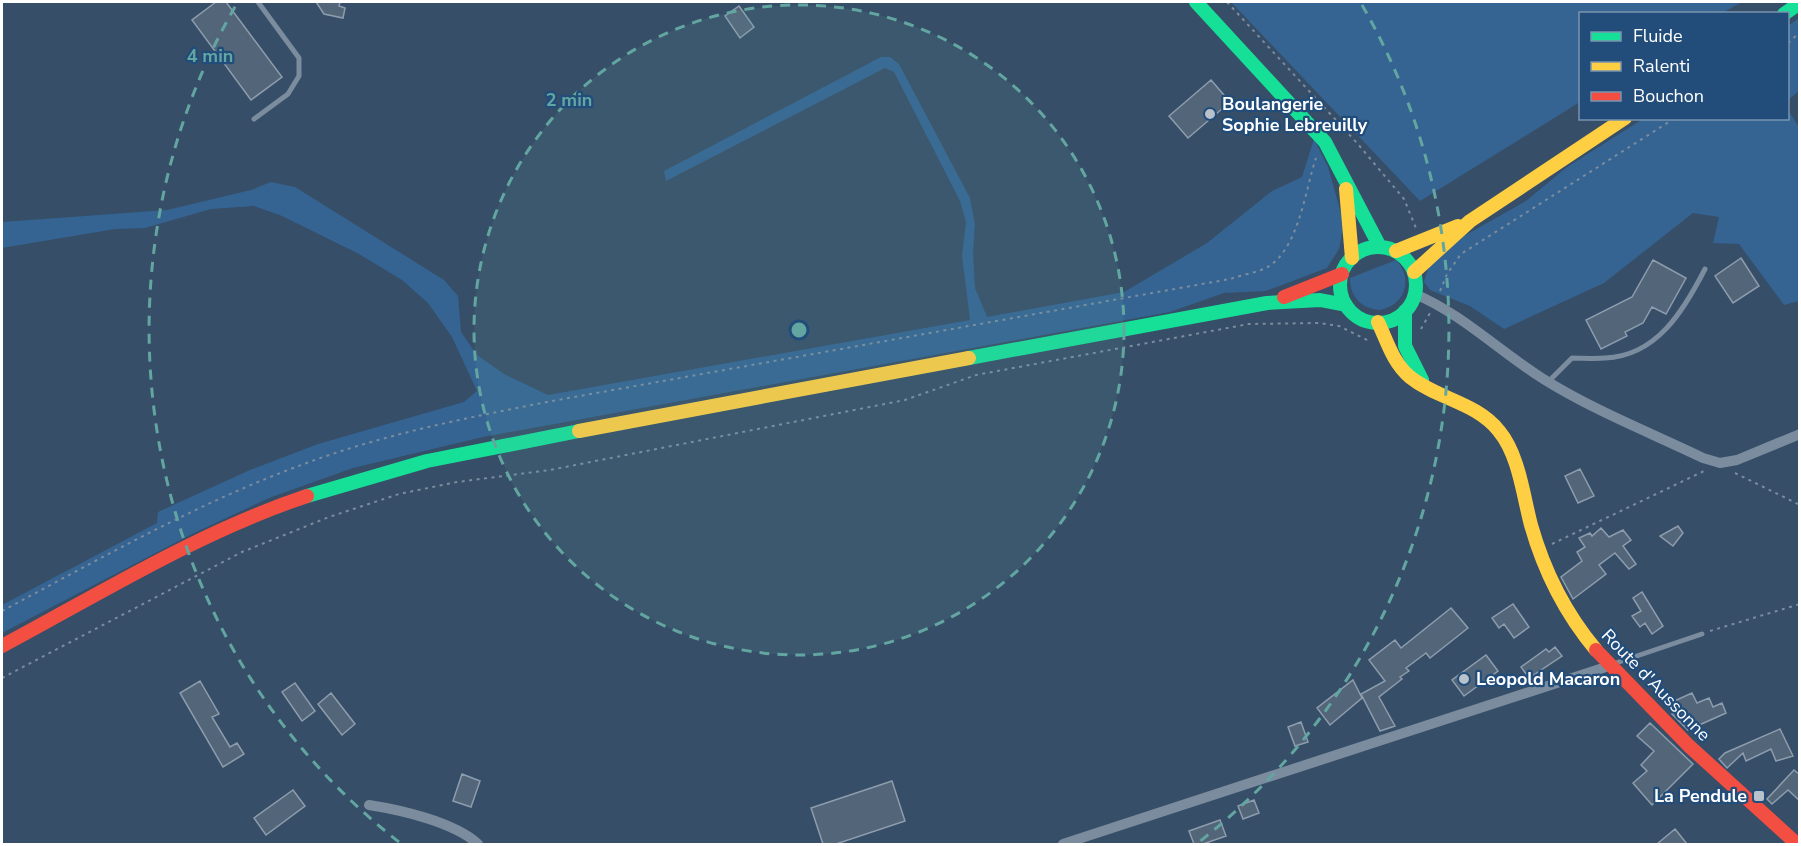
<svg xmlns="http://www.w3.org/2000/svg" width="1801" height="846" viewBox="0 0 1801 846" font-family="'Nunito Sans',sans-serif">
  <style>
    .green { fill: #356492 }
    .building { fill: #526579; stroke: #8e9dad; stroke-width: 1.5 }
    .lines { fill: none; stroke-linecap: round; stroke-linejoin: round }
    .path { stroke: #7b8c9e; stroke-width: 2; stroke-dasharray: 3 4.5; stroke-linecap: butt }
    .lane { stroke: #7b8c9e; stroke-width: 5 }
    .street { stroke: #7b8c9e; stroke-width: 10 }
    .fast { stroke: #16e098; stroke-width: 14 }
    .slow { stroke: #ffcf43; stroke-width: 14 }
    .jam { stroke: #f24e42; stroke-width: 14 }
    .ring { fill: none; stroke: #63a6a1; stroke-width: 3; stroke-dasharray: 10 8 }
    .poi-dot { fill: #b9c1ca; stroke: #224d7b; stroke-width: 2 }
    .labels { text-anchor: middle; stroke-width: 4.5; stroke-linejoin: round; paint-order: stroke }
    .poi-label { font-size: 18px; font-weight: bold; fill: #fff; stroke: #224d7b; text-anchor: start }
    .street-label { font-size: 18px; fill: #fff; stroke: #224d7b }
    .centre { fill: #63a6a1; stroke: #224d7b; stroke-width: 3 }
    .ring-label { font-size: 18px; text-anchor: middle; font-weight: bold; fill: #63a6a1; stroke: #224d7b; stroke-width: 4.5; stroke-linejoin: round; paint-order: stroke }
  </style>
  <rect width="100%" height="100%" fill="#364e67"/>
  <path class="green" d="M1231 2H1742L1722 13 1580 14V102L1420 201Z
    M1799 18V91L1788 100V26Z
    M881 57H890L899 64 970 198 975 224 973 254 975 288 987 317 1124 292 1207 243 1272 191 1302 177 1314 139 1328 167 1344 224 1339 249 1327 268 1266 291 1224 293 1170 312 483 437 353 468 269 498 192 534 2 633V605L157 523 158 512 250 470 318 444 464 402 477 391 452 337 428 303 402 280 359 254 282 216 254 206 211 209 145 228 115 229 2 248V222L167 210 251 190 271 182 295 187 444 280 458 296 461 332 477 355 504 374 548 395 970 320 962 256 966 222 960 201 894 72 885 68 666 181 664 171Z
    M1788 110 1799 127V301L1784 305 1739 244 1713 243 1719 217 1693 213 1604 283 1504 329 1470 306 1430 290 1424 282 1428 268 1464 236 1526 201 1567 167 1643 119 1788 118Z
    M1396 260C1414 279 1405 306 1379 310 1360 308 1350 296 1350 278Z"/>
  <path class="building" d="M216 2H226L282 77 251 100 192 20Z
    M316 2H340L339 6 345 8 343 18 324 14Z
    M739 6 754 27 740 38 725 16Z
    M1211 80 1230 102 1188 138 1169 116Z
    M1741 258 1759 286 1733 303 1715 276Z
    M1653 260 1686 278 1666 314 1652 307 1643 323 1625 332 1627 336 1601 349 1586 320 1632 297Z
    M1580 469 1594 496 1578 503 1565 476Z
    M1678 526 1683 533 1673 546 1660 536Z
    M1601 528 1609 537 1623 530 1631 540 1623 546 1636 564 1629 569 1615 553 1599 565 1606 574 1573 599 1561 577 1582 561 1577 552 1585 547 1579 538 1590 533 1592 536Z
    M1642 592 1663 626 1652 634 1645 623 1640 627 1632 616 1641 611 1633 598Z
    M1513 604 1529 627 1514 638 1504 624 1499 628 1492 618Z
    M1451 608 1468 628 1430 658 1426 653 1406 668 1409 671 1400 677 1402 679 1379 697 1395 726 1380 731 1361 694 1385 681 1369 660 1395 640 1401 648Z
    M1555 647 1562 656 1529 678 1521 667 1546 649 1549 652Z
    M1486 655 1498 671 1464 696 1452 680Z
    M1353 680 1362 698 1330 725 1317 708Z
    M200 681 219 714 212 717 230 747 237 743 244 754 223 767 180 693Z
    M295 683 315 711 302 721 282 692Z
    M331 693 355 724 342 735 318 704Z
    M1692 693 1697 703 1709 698 1713 707 1722 703 1726 713 1688 730 1672 714 1674 713 1670 703Z
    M1301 722 1308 742 1295 746 1288 727Z
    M1650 723 1693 764 1652 805 1633 783 1647 771 1641 765 1654 751 1637 736Z
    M1780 729 1793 756 1776 761 1771 749 1746 761 1743 753 1727 768 1719 759 1725 753Z
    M1794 770 1800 775V801L1788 790 1772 804 1767 799Z
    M462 774 480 781 471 807 453 801Z
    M892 781 905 821 836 844H823L811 808Z
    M293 790 305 806 266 835 254 818Z
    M1254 800 1259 813 1243 819 1238 806Z
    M1220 820 1226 836 1203 844H1194L1189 831Z
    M1675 829 1687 844H1657Z"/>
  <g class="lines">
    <path class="path" d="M1227 2 1357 143 1404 199 1416 228
      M1788 43 1800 32
      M1440 291 1447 274 1461 254 1675 118
      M1421 329 1430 313
      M1735 473 1800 505
      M1552 544 1704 471
      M2 611C98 560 194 505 296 467 379 435 466 418 552 401L1230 279C1241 275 1255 273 1266 268 1299 250 1305 190 1316 158
      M1710 631 1800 604
      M2 678 242 552 329 517 399 494 457 482 550 470 905 400 976 375 1249 324 1319 323 1339 326 1369 341"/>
    <path class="lane" d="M254 119 288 94 299 76V58L258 2
      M1548 382 1572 358C1583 358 1594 359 1605 358 1657 356 1684 310 1705 269
      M1613 664 1702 634"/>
    <path class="street" d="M1415 294C1464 315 1501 353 1545 380 1595 411 1651 433 1703 458L1720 463 1737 460 1800 434
      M369 805C401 810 454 822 478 844
      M1063 844 1609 666"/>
    <path class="fast" d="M1196 2 1325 142 1380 247
      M1784 14 1800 3
      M1340 285a38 38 0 1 1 76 0a38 38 0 1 1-76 0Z
      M1405 311V346L1422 380
      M969 358 1267 303 1320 300 1346 305
      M307 496 427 461 579 431"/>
    <path class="slow" d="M1346 189 1352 258
      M1396 251 1458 226
      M1414 272 1470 221 1625 118
      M1378 322C1387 341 1393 363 1410 377 1437 399 1476 402 1499 431 1519 455 1523 495 1531 525 1544 571 1565 613 1596 650
      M579 431 969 358"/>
    <path class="jam" d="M1284 297 1342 274
      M2 646C101 593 199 532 307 496
      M1596 650 1689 746 1797 844"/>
  </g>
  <circle cx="799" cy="330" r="325" fill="#63a6a1" fill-opacity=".12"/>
  <g class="ring">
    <circle cx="799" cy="330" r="325"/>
    <path d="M399 842A650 650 0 0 1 236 5M1362 5A650 650 0 0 1 1199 842"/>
  </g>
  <g class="poi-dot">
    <circle cx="1210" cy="114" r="6"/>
    <circle cx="1464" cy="679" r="6"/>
    <rect x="1753" y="790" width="12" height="12" rx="3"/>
  </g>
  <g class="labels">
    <g class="poi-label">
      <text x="1222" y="110">Boulangerie<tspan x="1222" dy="21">Sophie Lebreuilly</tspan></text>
      <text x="1476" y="685">Leopold Macaron</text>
      <text x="1747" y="802" text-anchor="end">La Pendule</text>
    </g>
    <g class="street-label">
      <text transform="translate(1656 685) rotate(46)" y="6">Route d'Aussonne</text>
    </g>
  </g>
  <circle cx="799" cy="330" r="9" class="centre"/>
  <g class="ring-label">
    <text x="210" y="62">4 min</text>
    <text x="569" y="106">2 min</text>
  </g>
  <rect width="1801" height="846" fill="none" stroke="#ffffff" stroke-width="6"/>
  <rect x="1579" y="12" width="210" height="108" fill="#224d7b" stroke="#7a94b0" stroke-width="1.5"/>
  <rect x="1591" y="32" width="30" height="9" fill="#16e098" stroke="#7a94b0" stroke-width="1.5"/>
  <text x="1633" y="42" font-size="18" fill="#ffffff">Fluide</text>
  <rect x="1591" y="62" width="30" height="9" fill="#ffcf43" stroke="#7a94b0" stroke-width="1.5"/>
  <text x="1633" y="72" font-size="18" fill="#ffffff">Ralenti</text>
  <rect x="1591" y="92" width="30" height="9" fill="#f24e42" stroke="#7a94b0" stroke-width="1.5"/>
  <text x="1633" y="102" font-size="18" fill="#ffffff">Bouchon</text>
</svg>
